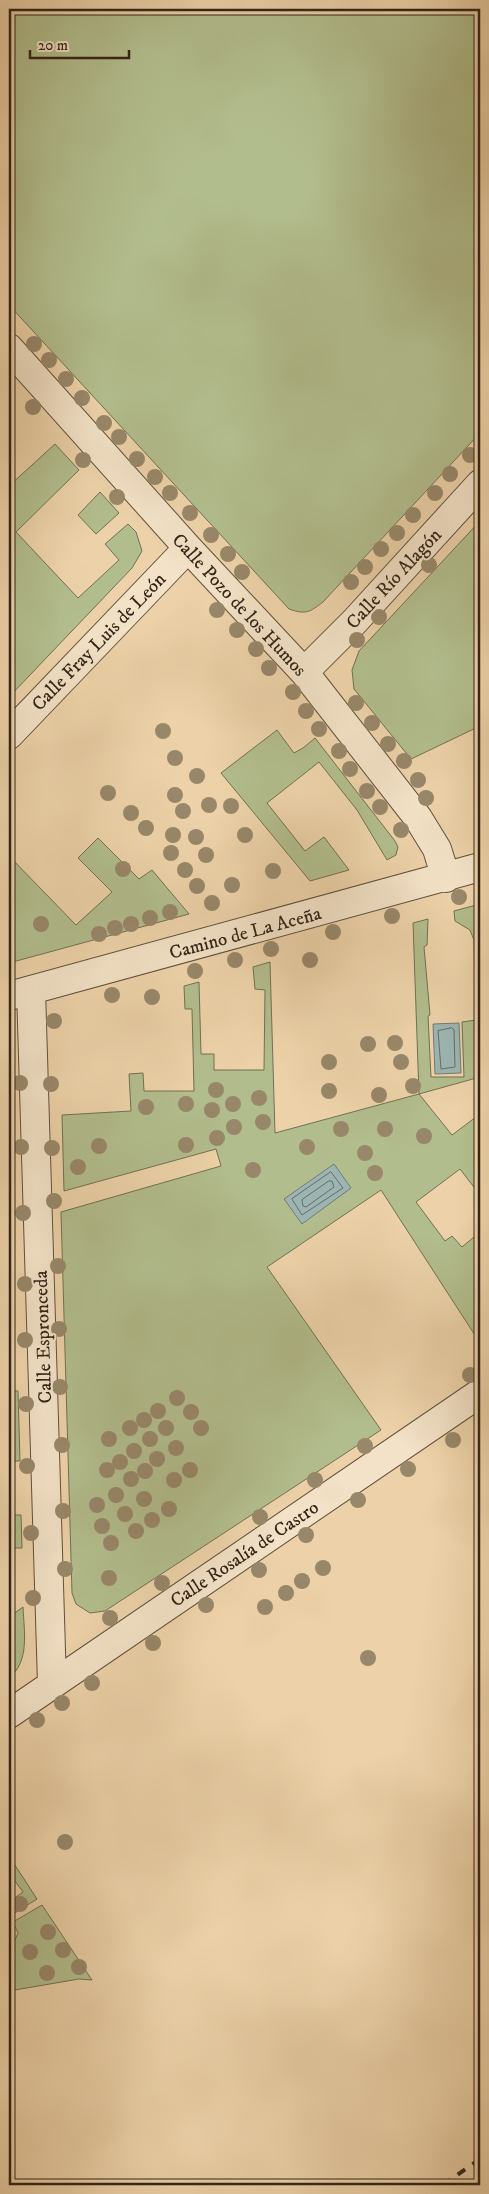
<svg xmlns="http://www.w3.org/2000/svg" width="489" height="2194" viewBox="0 0 489 2194" font-family="'IM FELL DW Pica',serif">
  <style>
    .green { fill: #b2bd8d; stroke: #727052 }
    .water { fill: #9cb5b2; stroke: #727b74 }
    .lines { fill: none; stroke-linecap: round; stroke-linejoin: round }
    .shore { stroke: #676c65; stroke-width: 1 }
    .minor-casing { stroke: #61503c; stroke-width: 30 }
    .minor { stroke: #f3e2c7; stroke-width: 28 }
    .rail { stroke: #322418; stroke-width: 4; stroke-dasharray: 9 9; stroke-linecap: butt }
    .tree { fill: #988769 }
    .labels { text-anchor: middle; stroke-width: 4; stroke-linejoin: round; paint-order: stroke }
    .street-label { font-size: 19px; fill: #322418; stroke: #f3e2c7 }
  </style>
  <rect width="100%" height="100%" fill="#edd2a9"/>
  <filter id="stains"><feTurbulence type="fractalNoise" baseFrequency=".004" numOctaves="4"/><feColorMatrix values="0 0 0 0 .2 0 0 0 0 .09 0 0 0 0 .02 0 0 0 .5 -.17"/></filter>
  <radialGradient id="worn" r=".72"><stop offset=".6" stop-color="#630" stop-opacity="0"/><stop offset="1" stop-color="#630" stop-opacity=".3"/></radialGradient>
  <path class="green" d="M9 9H480V433L323 602C310 612 306 615 289 609L9 305Z
    M55 444 79 470 16 532 78 598 119 560 105 544 128 524 136 532 142 551 132 568 9 697V666L15 660 9 652V486Z
    M100 492 119 513 96 534 78 515Z
    M480 521V726L411 759 354 689 352 670 359 651Z
    M277 730 294 753 303 748 315 738 395 841 398 847 396 855 387 860 357 810 319 762 267 803 305 851 324 837 349 870 310 881 221 773Z
    M98 838 139 879 152 870 189 914 9 963V856L76 925 112 892 78 858Z
    M480 904V1077L419 1094 452 1135 480 1114V1195L460 1169 416 1202 445 1241 452 1236 462 1247 474 1237 480 1245V1343L381 1190 267 1267 381 1430 105 1611 90 1613 76 1604 72 1593 61 1212 221 1166 216 1149 64 1191 62 1115 131 1111 129 1074 143 1073 144 1091H194L192 1009H185L184 986 199 982 201 1054H214V1070H264L265 990 255 989 253 967 270 962 275 1133 419 1094 413 923 428 919 427 945 424 947 430 1015 428 1016 431 1077H464L462 1022 476 1020 474 940 470 930 455 921 454 911Z
    M9 1059 13 1177H9Z
    M9 1391H18L20 1461H9Z
    M9 1515H21L22 1548H9Z
    M23 1607C24 1632 30 1661 9 1678V1617Z
    M9 1856 37 1899 10 1916 9 1902 23 1892 9 1873Z
    M42 1905 92 1980 79 1979 9 1991V1966L13 1964 9 1954 18 1933 13 1922Z"/>
  <path class="water" d="M459 1023 461 1073 435 1074 433 1024Z
    M334 1164 351 1188 302 1224 284 1199Z"/>
  <g class="lines">
    <path class="shore" d="M452 1028 454 1030 455 1067 441 1069 438 1031Z
      M331 1172 343 1188 302 1215 292 1199Z
      M329 1181H332L334 1187 306 1207 303 1206 302 1200Z"/>
    <defs>
      <path id="minor" d="M9 348 188 548 304 672 418 818 437 849 446 878
        M304 672 355 621 480 484
        M9 735 188 548
        M31 990 52 1684
        M9 996 480 867
        M9 1714 480 1393"/>
    </defs>
    <use href="#minor" class="minor-casing"/>
    <use href="#minor" class="minor"/>
    <path class="rail" d="M443 2185 480 2159"/>
  </g>
  <g class="tree">
    <circle cx="34" cy="344" r="8"/>
    <circle cx="49" cy="360" r="8"/>
    <circle cx="66" cy="379" r="8"/>
    <circle cx="82" cy="398" r="8"/>
    <circle cx="33" cy="407" r="8"/>
    <circle cx="104" cy="423" r="8"/>
    <circle cx="119" cy="437" r="8"/>
    <circle cx="470" cy="455" r="8"/>
    <circle cx="137" cy="459" r="8"/>
    <circle cx="83" cy="460" r="8"/>
    <circle cx="450" cy="474" r="8"/>
    <circle cx="155" cy="477" r="8"/>
    <circle cx="170" cy="493" r="8"/>
    <circle cx="435" cy="493" r="8"/>
    <circle cx="117" cy="497" r="8"/>
    <circle cx="190" cy="513" r="8"/>
    <circle cx="413" cy="515" r="8"/>
    <circle cx="397" cy="533" r="8"/>
    <circle cx="211" cy="535" r="8"/>
    <circle cx="381" cy="549" r="8"/>
    <circle cx="228" cy="554" r="8"/>
    <circle cx="429" cy="565" r="8"/>
    <circle cx="365" cy="567" r="8"/>
    <circle cx="242" cy="572" r="8"/>
    <circle cx="351" cy="582" r="8"/>
    <circle cx="217" cy="610" r="8"/>
    <circle cx="379" cy="617" r="8"/>
    <circle cx="237" cy="630" r="8"/>
    <circle cx="357" cy="640" r="8"/>
    <circle cx="256" cy="649" r="8"/>
    <circle cx="269" cy="668" r="8"/>
    <circle cx="293" cy="692" r="8"/>
    <circle cx="356" cy="703" r="8"/>
    <circle cx="306" cy="711" r="8"/>
    <circle cx="372" cy="723" r="8"/>
    <circle cx="319" cy="729" r="8"/>
    <circle cx="163" cy="731" r="8"/>
    <circle cx="388" cy="744" r="8"/>
    <circle cx="339" cy="751" r="8"/>
    <circle cx="175" cy="758" r="8"/>
    <circle cx="404" cy="761" r="8"/>
    <circle cx="350" cy="769" r="8"/>
    <circle cx="197" cy="776" r="8"/>
    <circle cx="418" cy="780" r="8"/>
    <circle cx="367" cy="791" r="8"/>
    <circle cx="108" cy="793" r="8"/>
    <circle cx="175" cy="795" r="8"/>
    <circle cx="426" cy="798" r="8"/>
    <circle cx="209" cy="805" r="8"/>
    <circle cx="231" cy="806" r="8"/>
    <circle cx="380" cy="807" r="8"/>
    <circle cx="183" cy="811" r="8"/>
    <circle cx="131" cy="813" r="8"/>
    <circle cx="146" cy="828" r="8"/>
    <circle cx="401" cy="830" r="8"/>
    <circle cx="173" cy="835" r="8"/>
    <circle cx="245" cy="835" r="8"/>
    <circle cx="196" cy="837" r="8"/>
    <circle cx="171" cy="853" r="8"/>
    <circle cx="206" cy="855" r="8"/>
    <circle cx="123" cy="869" r="8"/>
    <circle cx="185" cy="870" r="8"/>
    <circle cx="273" cy="871" r="8"/>
    <circle cx="232" cy="885" r="8"/>
    <circle cx="197" cy="886" r="8"/>
    <circle cx="459" cy="897" r="8"/>
    <circle cx="212" cy="903" r="8"/>
    <circle cx="170" cy="912" r="8"/>
    <circle cx="392" cy="916" r="8"/>
    <circle cx="150" cy="918" r="8"/>
    <circle cx="41" cy="924" r="8"/>
    <circle cx="131" cy="924" r="8"/>
    <circle cx="115" cy="928" r="8"/>
    <circle cx="333" cy="932" r="8"/>
    <circle cx="99" cy="934" r="8"/>
    <circle cx="271" cy="949" r="8"/>
    <circle cx="235" cy="960" r="8"/>
    <circle cx="310" cy="960" r="8"/>
    <circle cx="195" cy="971" r="8"/>
    <circle cx="112" cy="995" r="8"/>
    <circle cx="152" cy="997" r="8"/>
    <circle cx="54" cy="1021" r="8"/>
    <circle cx="395" cy="1043" r="8"/>
    <circle cx="368" cy="1044" r="8"/>
    <circle cx="329" cy="1062" r="8"/>
    <circle cx="401" cy="1062" r="8"/>
    <circle cx="20" cy="1083" r="8"/>
    <circle cx="51" cy="1084" r="8"/>
    <circle cx="413" cy="1086" r="8"/>
    <circle cx="216" cy="1090" r="8"/>
    <circle cx="329" cy="1091" r="8"/>
    <circle cx="379" cy="1095" r="8"/>
    <circle cx="259" cy="1098" r="8"/>
    <circle cx="186" cy="1104" r="8"/>
    <circle cx="233" cy="1104" r="8"/>
    <circle cx="146" cy="1107" r="8"/>
    <circle cx="212" cy="1110" r="8"/>
    <circle cx="263" cy="1122" r="8"/>
    <circle cx="234" cy="1127" r="8"/>
    <circle cx="341" cy="1129" r="8"/>
    <circle cx="385" cy="1129" r="8"/>
    <circle cx="424" cy="1136" r="8"/>
    <circle cx="217" cy="1138" r="8"/>
    <circle cx="186" cy="1145" r="8"/>
    <circle cx="99" cy="1146" r="8"/>
    <circle cx="21" cy="1147" r="8"/>
    <circle cx="307" cy="1147" r="8"/>
    <circle cx="52" cy="1148" r="8"/>
    <circle cx="365" cy="1153" r="8"/>
    <circle cx="78" cy="1167" r="8"/>
    <circle cx="253" cy="1170" r="8"/>
    <circle cx="375" cy="1173" r="8"/>
    <circle cx="54" cy="1201" r="8"/>
    <circle cx="23" cy="1213" r="8"/>
    <circle cx="58" cy="1266" r="8"/>
    <circle cx="25" cy="1284" r="8"/>
    <circle cx="59" cy="1329" r="8"/>
    <circle cx="25" cy="1340" r="8"/>
    <circle cx="470" cy="1375" r="8"/>
    <circle cx="60" cy="1387" r="8"/>
    <circle cx="177" cy="1398" r="8"/>
    <circle cx="26" cy="1404" r="8"/>
    <circle cx="158" cy="1411" r="8"/>
    <circle cx="191" cy="1412" r="8"/>
    <circle cx="144" cy="1420" r="8"/>
    <circle cx="130" cy="1428" r="8"/>
    <circle cx="166" cy="1428" r="8"/>
    <circle cx="201" cy="1428" r="8"/>
    <circle cx="109" cy="1439" r="8"/>
    <circle cx="150" cy="1439" r="8"/>
    <circle cx="453" cy="1440" r="8"/>
    <circle cx="62" cy="1445" r="8"/>
    <circle cx="365" cy="1446" r="8"/>
    <circle cx="176" cy="1448" r="8"/>
    <circle cx="134" cy="1451" r="8"/>
    <circle cx="157" cy="1459" r="8"/>
    <circle cx="120" cy="1462" r="8"/>
    <circle cx="27" cy="1466" r="8"/>
    <circle cx="408" cy="1469" r="8"/>
    <circle cx="107" cy="1470" r="8"/>
    <circle cx="190" cy="1470" r="8"/>
    <circle cx="145" cy="1471" r="8"/>
    <circle cx="131" cy="1479" r="8"/>
    <circle cx="174" cy="1480" r="8"/>
    <circle cx="315" cy="1480" r="8"/>
    <circle cx="116" cy="1495" r="8"/>
    <circle cx="144" cy="1499" r="8"/>
    <circle cx="358" cy="1500" r="8"/>
    <circle cx="97" cy="1505" r="8"/>
    <circle cx="169" cy="1509" r="8"/>
    <circle cx="63" cy="1511" r="8"/>
    <circle cx="125" cy="1514" r="8"/>
    <circle cx="260" cy="1517" r="8"/>
    <circle cx="152" cy="1520" r="8"/>
    <circle cx="102" cy="1526" r="8"/>
    <circle cx="136" cy="1531" r="8"/>
    <circle cx="31" cy="1533" r="8"/>
    <circle cx="306" cy="1535" r="8"/>
    <circle cx="111" cy="1543" r="8"/>
    <circle cx="323" cy="1568" r="8"/>
    <circle cx="65" cy="1569" r="8"/>
    <circle cx="259" cy="1570" r="8"/>
    <circle cx="109" cy="1578" r="8"/>
    <circle cx="302" cy="1581" r="8"/>
    <circle cx="162" cy="1583" r="8"/>
    <circle cx="286" cy="1593" r="8"/>
    <circle cx="33" cy="1598" r="8"/>
    <circle cx="206" cy="1605" r="8"/>
    <circle cx="265" cy="1607" r="8"/>
    <circle cx="110" cy="1618" r="8"/>
    <circle cx="153" cy="1643" r="8"/>
    <circle cx="368" cy="1658" r="8"/>
    <circle cx="92" cy="1683" r="8"/>
    <circle cx="62" cy="1703" r="8"/>
    <circle cx="37" cy="1720" r="8"/>
    <circle cx="65" cy="1842" r="8"/>
    <circle cx="20" cy="1904" r="8"/>
    <circle cx="48" cy="1932" r="8"/>
    <circle cx="63" cy="1950" r="8"/>
    <circle cx="30" cy="1952" r="8"/>
    <circle cx="79" cy="1967" r="8"/>
    <circle cx="47" cy="1973" r="8"/>
  </g>
  <g class="labels">
    <g class="street-label">
      <text transform="translate(393 578) rotate(-47)" y="7">Calle Río Alagón</text>
      <text transform="translate(240 604) rotate(47)" y="7">Calle Pozo de los Humos</text>
      <text transform="translate(98 641) rotate(-46)" y="7">Calle Fray Luis de León</text>
      <text transform="translate(245 932) rotate(-15)" y="7">Camino de La Aceña</text>
      <text transform="translate(42 1337) rotate(-92)" y="7">Calle Espronceda</text>
      <text transform="translate(244 1553) rotate(-34)" y="7">Calle Rosalía de Castro</text>
    </g>
  </g>
  <rect width="489" height="2194" fill="none" stroke="#edd2a9" stroke-width="30"/>
  <rect x="10" y="10" width="469" height="2174" fill="none" stroke="#322418" stroke-width="2.5"/>
  <rect x="15" y="15" width="459" height="2164" fill="none" stroke="#322418"/>
  <path d="M30 50v8h99v-8" fill="none" stroke="#322418" stroke-width="2.5"/>
  <text x="38" y="50" font-size="15" fill="#322418" stroke="#f3e2c7" stroke-width="4" paint-order="stroke">20 m</text>
  <rect width="100%" height="100%" filter="url(#stains)"/>
  <rect width="100%" height="100%" fill="url(#worn)"/>
</svg>
